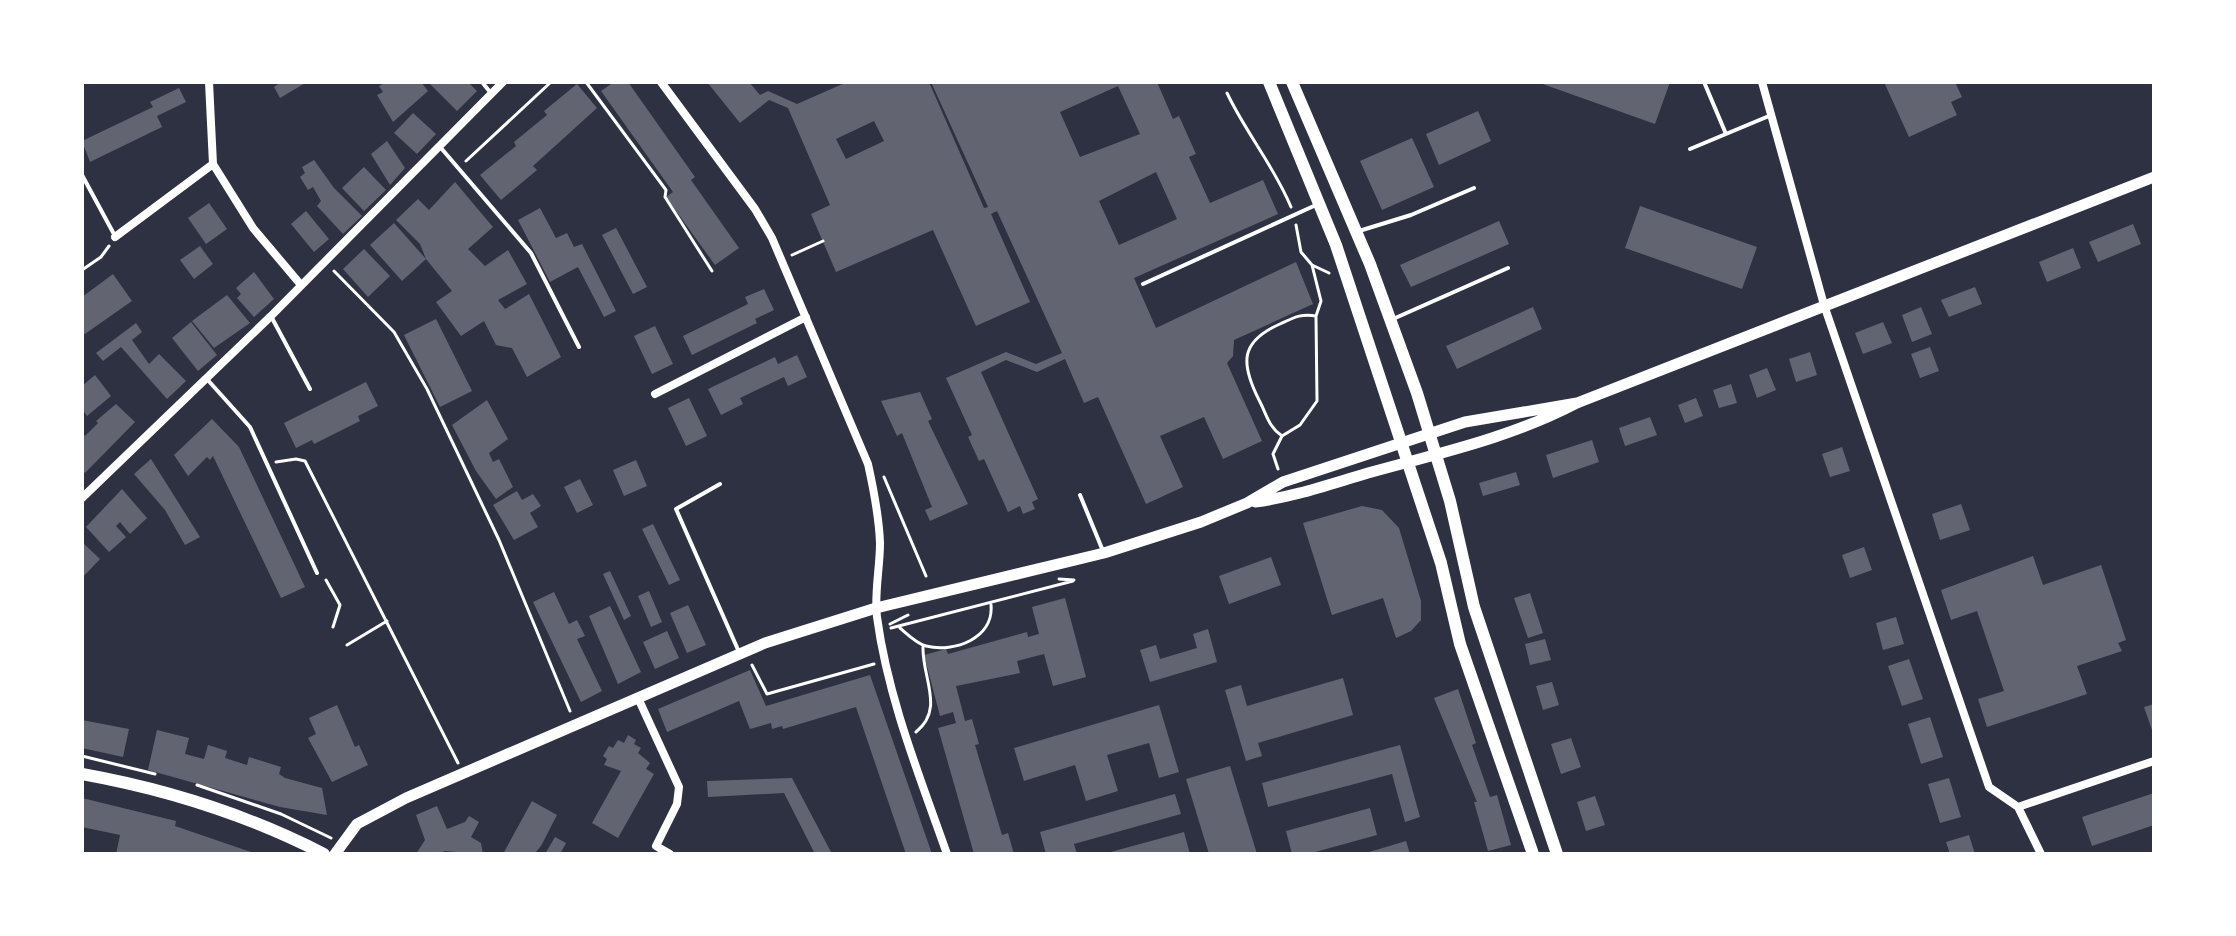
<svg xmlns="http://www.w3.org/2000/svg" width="2236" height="936" viewBox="0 0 2236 936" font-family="Mulish,sans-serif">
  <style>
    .building { fill: #626471; fill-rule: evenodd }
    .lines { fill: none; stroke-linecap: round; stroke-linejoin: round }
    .path { stroke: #fff; stroke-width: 3 }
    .service { stroke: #fff; stroke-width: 4 }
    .minor { stroke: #fff; stroke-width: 8 }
    .tertiary { stroke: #fff; stroke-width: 11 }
    .secondary { stroke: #fff; stroke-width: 12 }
  </style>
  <rect width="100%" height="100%" fill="#2d3142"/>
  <path class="building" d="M281 82H307L280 98 274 87Z
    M386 82H421L428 91 393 122 377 95 383 92 379 86Z
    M428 82H468L477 91 457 111Z
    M614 82H628L695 177 691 180 739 248 715 265 666 197 673 192 601 91Z
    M707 82H749L760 95 768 91 797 104 847 82H929L984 208 988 207 931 82H1157L1173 119 1179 116 1196 154 1189 157 1210 203 1263 180 1278 214 1134 278 1156 328 1296 262 1313 304 1234 340 1233 356 1227 363 1262 441 1223 459 1204 417 1160 436 1183 487 1146 504 1098 397 1084 403 1065 359 1037 372 1006 360 981 372 1038 499 1032 502 1035 509 1023 514 1020 506 1008 512 984 459 979 461 968 437 972 435 946 378 1006 352 1036 364 1062 353 997 211 991 214 1030 302 976 326 933 230 836 272 811 214 830 205 788 108 769 100 740 123ZM1118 86 1140 134 1080 157 1060 112ZM874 121 884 141 846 159 836 139ZM1156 172 1177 219 1119 245 1099 201Z
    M1537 82H1670L1655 124Z
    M1884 82H1955L1962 97 1951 102 1957 115 1909 137Z
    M577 84 597 108 533 166 537 170 501 200 480 175 516 146 514 142 547 115 544 111Z
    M179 88 186 102 157 116 162 127 90 162 82 141 153 107 150 102Z
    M1478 111 1491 141 1439 165 1426 134Z
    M413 113 436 134 417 154 394 133Z
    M1412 138 1434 187 1382 210 1360 161Z
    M387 141 405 168 390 185 371 154Z
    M314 160 334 188 362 216 343 234 317 206 321 201 313 187 308 190 300 177 305 173 302 167Z
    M364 167 386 190 364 211 342 188Z
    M455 182 493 227 468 249 485 266 508 250 527 284 498 300 505 309 529 294 561 357 527 377 512 348 496 345 484 321 461 336 436 302 452 291 426 259 420 244 396 220 418 199 429 210Z
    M209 203 227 229 206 244 188 218Z
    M1640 206 1757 247 1742 289 1625 248Z
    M540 208 556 238 567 233 574 247 582 244 616 311 604 317 578 267 550 282 518 220Z
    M306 211 329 239 314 252 291 224Z
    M1499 221 1509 244 1411 287 1400 265Z
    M394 223 426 259 402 281 370 245Z
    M2133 224 2141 244 2098 262 2089 242Z
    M616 228 647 287 633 294 602 235Z
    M200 246 213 264 194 279 180 260Z
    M2073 248 2081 268 2047 282 2039 262Z
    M364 249 390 276 368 297 343 269Z
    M254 272 274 299 254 317 237 298 241 294 236 288Z
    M113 274 132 301 82 336V297Z
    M1975 287 1982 304 1949 317 1941 300Z
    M764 289 774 310 755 319 757 323 692 355 683 336 748 304 745 297Z
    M227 295 250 323 214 348 192 321Z
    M1533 307 1542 329 1457 369 1446 346Z
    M1921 307 1932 334 1912 342 1902 315Z
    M436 319 472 391 440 407 404 335Z
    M191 322 217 355 198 371 172 338Z
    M1883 322 1892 343 1863 354 1855 333Z
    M136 323 142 332 132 340 149 364 159 354 186 381 167 399 121 347 103 361 96 353Z
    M655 326 673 364 652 374 634 336Z
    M1930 347 1939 371 1920 378 1911 354Z
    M1810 352 1817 375 1796 382 1789 359Z
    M797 355 807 377 788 386 784 377 740 398 743 404 721 415 708 389 775 357 778 364Z
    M1767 368 1776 390 1757 398 1749 375Z
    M95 375 111 396 87 416 82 409V386Z
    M366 382 378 406 358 416 360 421 314 444 312 440 296 448 284 423Z
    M1731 384 1737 403 1719 408 1713 390Z
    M920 392 932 419 928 421 968 504 930 521 925 510 932 507 902 433 897 436 881 401Z
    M689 398 707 436 686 446 668 408Z
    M1696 398 1703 416 1685 423 1678 405Z
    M487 400 508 439 489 453 493 462 499 459 513 487 496 499 476 471 452 425Z
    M116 404 135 422 85 473 82 470V433L85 436 98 423 96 421Z
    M1650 417 1657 435 1625 446 1619 428Z
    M212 419 239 447 305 587 281 598 213 456 210 460 207 457 188 476 174 455Z
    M1592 440 1599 462 1553 478 1546 455Z
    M1842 447 1850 471 1830 477 1822 454Z
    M151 459 200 537 185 545 165 510 134 474Z
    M636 460 647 486 624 496 613 470Z
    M1516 472 1520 485 1483 496 1479 483Z
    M580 479 593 505 577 513 564 487Z
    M122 489 147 518 130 534 120 522 116 526 126 537 109 552 86 527Z
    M517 491 522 500 533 494 541 506 530 513 538 527 514 540 493 505Z
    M1961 504 1970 530 1940 540 1932 514Z
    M1362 506 1382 510 1399 528 1421 601V620L1411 631 1396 638 1383 598 1332 615 1303 523Z
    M653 524 680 580 669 585 642 529Z
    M82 542 100 559 82 578Z
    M1864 547 1872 570 1850 578 1842 555Z
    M2033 556 2043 585 2101 565 2126 640 2118 643 2122 651 2077 666 2087 694 1987 727 1978 699 2004 691 1977 611 1951 620 1941 590Z
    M1271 557 1281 585 1229 604 1219 576Z
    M610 571 631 616 624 620 603 574Z
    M649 591 662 622 651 627 638 596Z
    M554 592 569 624 577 620 585 636 577 639 602 691 581 702 533 602Z
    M1530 593 1543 633 1528 638 1514 598Z
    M1065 598 1086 677 1053 686 1044 654 1017 661 1020 673 956 686 965 721 972 719 979 744 975 745 1002 835 1008 833 1014 854H974L938 728 956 723 953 712 940 716 924 655 946 649 948 654 1027 632 1028 637 1039 634 1032 607Z
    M688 605 706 645 687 653 670 613Z
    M610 606 641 672 618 684 589 616Z
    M1896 617 1904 644 1883 650 1876 623Z
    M1208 629 1217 662 1150 682 1140 650 1156 645 1160 659 1197 648 1193 634Z
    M667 631 679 658 655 669 643 642Z
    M1545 639 1551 660 1530 665 1525 644Z
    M1909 659 1923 699 1902 706 1888 666Z
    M750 670 766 706 870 675 932 854H906L856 707 783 729 782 726 772 729 771 723 750 729 739 701 667 732 658 709Z
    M1343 678 1353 715 1258 743 1262 756 1246 761 1225 690 1241 685 1247 706Z
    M1552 682 1559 705 1543 710 1536 686Z
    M1458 689 1476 743 1472 745 1490 797 1497 795 1511 845 1488 851 1474 802H1477L1434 698Z
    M2154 704V736L2144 707Z
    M337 705 355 747 359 745 368 765 332 782 308 738 316 734 309 718Z
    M1159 705 1179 772 1159 778 1149 743 1107 755 1118 791 1086 801 1075 765 1024 781 1014 748Z
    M1930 717 1943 757 1921 764 1908 724Z
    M82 720 129 729 123 757 82 748Z
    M157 730 189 738 185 754 204 759 208 745 227 751 225 758 247 765 249 757 281 767 279 774 285 778 322 788 327 815 280 807 148 770Z
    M628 735 636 740 634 744 641 748 638 753 650 763 646 769 654 774 618 838 592 823 621 771 604 765 607 759 603 756 609 746 613 748 618 740 624 743Z
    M1571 738 1581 767 1561 774 1551 744Z
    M1400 745 1420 817 1405 822 1392 774 1268 807 1262 783Z
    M1230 766 1257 854H1209L1186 779Z
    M792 778 832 854H815L784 793 708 797 707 781Z
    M1949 778 1961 817 1940 823 1928 784Z
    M2154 793V825L2092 846 2082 817Z
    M1175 794 1181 814 1074 844 1077 854H1046L1040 832Z
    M1595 796 1605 825 1586 831 1577 802Z
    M82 798 176 821 175 826 257 854H116L120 835 82 827Z
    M532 801 557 815 541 846 534 854H503Z
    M437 806 447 829 465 822 469 816 479 822 471 837 481 843 483 854 444 851 442 854H416L425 840 416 815Z
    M1370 808 1377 835 1308 854H1292L1286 831Z
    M1184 832 1190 854H1107V853Z
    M1969 835 1975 854H1950L1946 842Z
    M555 837 566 843 560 854H545Z
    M1406 841 1410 854H1366V853Z"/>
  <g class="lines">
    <path class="path" d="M586 82 666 190 665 197 712 271
      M1227 93C1246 133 1274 166 1291 207
      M466 161 551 82
      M1296 225 1301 252 1312 265
      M792 255 823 241
      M82 270 101 257 109 246
      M334 271 394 332 427 389 499 540 570 711
      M1282 436C1268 426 1267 415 1259 400 1241 364 1239 342 1280 324 1293 318 1301 313 1316 316
      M276 462 296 459 305 461 458 763
      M1278 469 1273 454 1282 436 1300 425 1317 401 1316 316 1321 301 1312 265 1329 273
      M884 477 926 576
      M1059 579 1074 580
      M326 580 340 605 333 627
      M890 624 908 615
      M891 628 1073 581
      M900 628C907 634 917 644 926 646 955 653 994 638 991 605
      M347 645 387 621
      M752 665 767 694 874 664
      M916 732C945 709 922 678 923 647
      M82 756 155 774
      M197 785 281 814 331 838"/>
    <path class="service" d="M482 82 490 92
      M1704 82 1726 134
      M441 148 531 253 579 347
      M1690 149 1769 116
      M82 175 115 236
      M1359 231 1411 215 1474 188
      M1143 284 1316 205
      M272 318 310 389
      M1393 319 1508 268
      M206 378 250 427 317 573
      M720 484 676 509 739 652
      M1080 495 1103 551"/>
    <path class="minor" d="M209 82 213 164 253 228 301 285
      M661 82 755 209 772 238 868 464C874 491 879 516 880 543 880 568 874 594 877 617 888 699 920 777 947 854
      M1762 82 1824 305 1989 787 2018 807 2041 854
      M115 237 213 164
      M655 394 806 317
      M82 498 271 316 503 82
      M638 698 679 787 677 804 656 846 670 854
      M2018 807 2154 761"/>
    <path class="tertiary" d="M1255 502C1294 497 1330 484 1368 473 1440 453 1510 438 1577 403L2154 177
      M335 854 357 824 406 798 765 643 876 608 1104 553 1201 522 1247 503 1283 482 1465 422 1577 403"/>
    <path class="secondary" d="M1269 82 1336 245 1441 563 1460 644 1533 854
      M1292 82 1370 264 1417 393 1450 501 1474 607 1557 854
      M82 774C166 789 248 815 324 854"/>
  </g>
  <rect width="2236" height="936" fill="none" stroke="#ffffff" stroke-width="168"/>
</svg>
